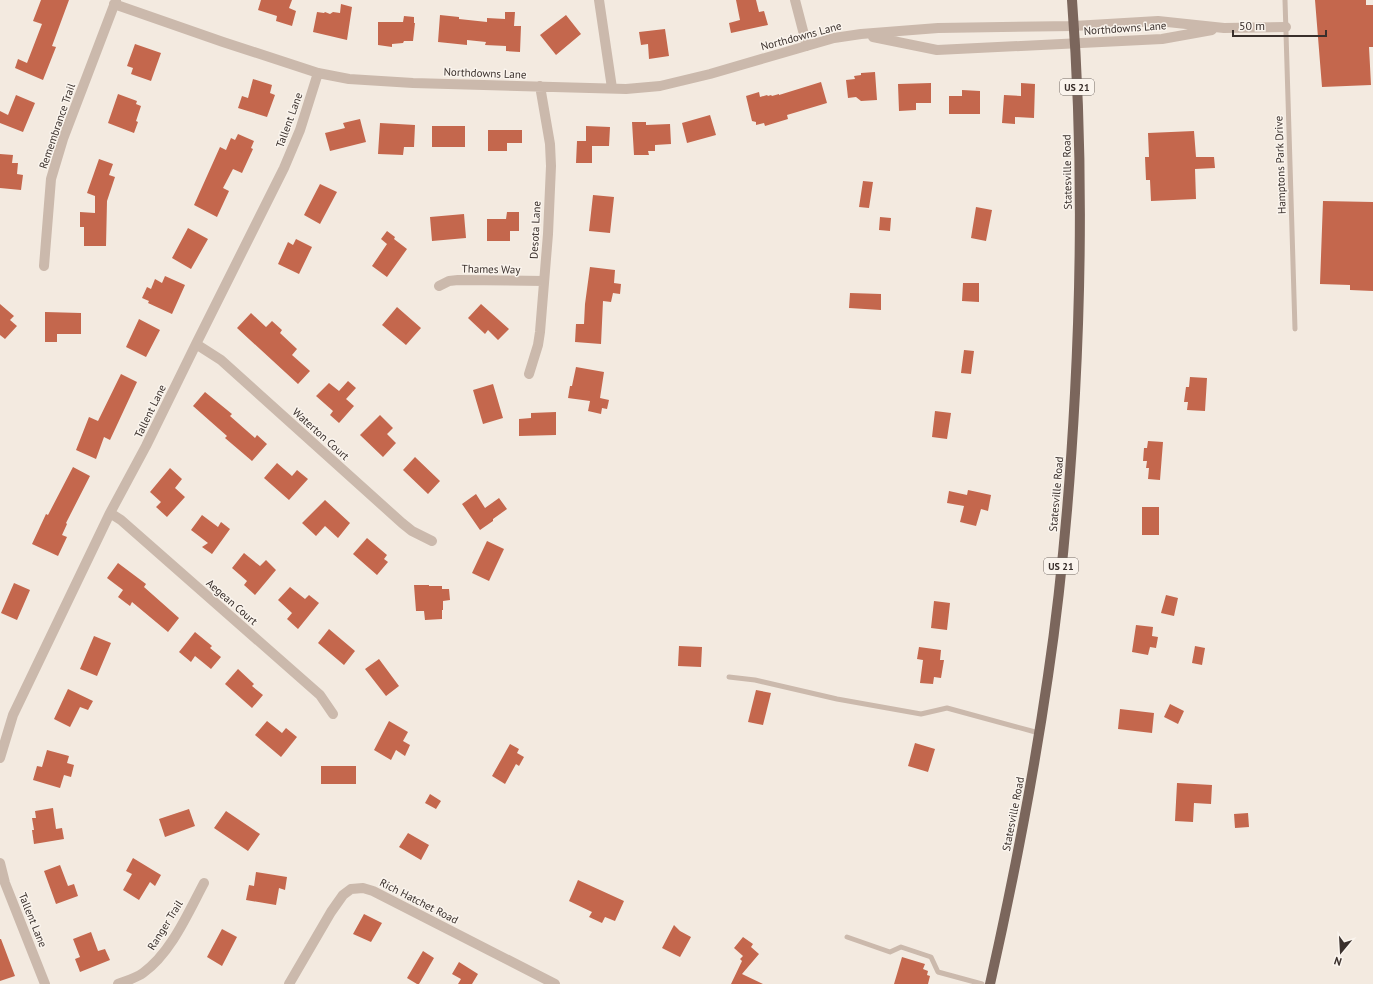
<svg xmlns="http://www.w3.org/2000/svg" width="1373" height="984" viewBox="0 0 1373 984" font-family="'PT Sans',sans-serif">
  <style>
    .building { fill: #c4674d }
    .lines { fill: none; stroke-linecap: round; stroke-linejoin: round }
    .service { stroke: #cbb9ac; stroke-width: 5 }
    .minor { stroke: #cbb9ac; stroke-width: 10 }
    .tertiary { stroke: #cbb9ac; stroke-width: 10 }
    .primary { stroke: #7b665c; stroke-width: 10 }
    .labels { text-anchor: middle; stroke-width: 3; stroke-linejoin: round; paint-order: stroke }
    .shield { fill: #faf4ed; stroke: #736a65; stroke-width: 1 }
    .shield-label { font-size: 10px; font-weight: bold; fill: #392f2b }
    .street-label { font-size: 11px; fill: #392f2b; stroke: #faf4ed }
  </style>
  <rect width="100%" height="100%" fill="#f3eae0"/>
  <path class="building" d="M41 0H69L52 46 56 47 43 80 15 68 18 59 27 63 42 24 33 21Z
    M261 0H292L289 8 296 11 292 26 276 21 277 16 258 10Z
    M736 0H756L759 12 764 11 768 25 731 33 729 23 740 20Z
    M1315 0H1366V5H1373V47H1369L1371 85 1322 87Z
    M341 4 352 7 347 40 313 32 317 12 324 13 325 12 330 14 333 12 340 13Z
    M505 12H515L514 26H521L520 52 506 51V46L485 45 486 42 467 40V45L438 42 440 15 459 17V19L487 22V18L505 19Z
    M566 15 581 34 556 55 540 35Z
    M404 16 414 17V23H415L413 41H404L403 43 392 44V47L378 45V22H403Z
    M665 29 669 56 649 59 648 44 641 45 639 32Z
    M135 44 161 53 151 81 131 74 133 68 127 66Z
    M875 72 877 100 861 101 856 97 848 98 846 80 855 79 854 76 861 75V73Z
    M253 79 272 85 270 93 275 95 267 117 238 108 242 96 248 98Z
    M821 82 827 103 787 115 788 119 765 126 764 123 756 125V122L752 121 746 96 759 92 760 97 767 95 768 96 771 95 772 96 779 94V95Z
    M931 83V103H916V110L899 111 898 84Z
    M1021 83 1035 84 1034 118 1015 117V124L1002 123 1004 95 1021 96Z
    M962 90 980 91V114H949V96H962Z
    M118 94 137 101 136 104 141 106 136 121 138 122 134 133 108 123Z
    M16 95 35 103 23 132 0 123V111L8 115Z
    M710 115 716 135 687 143 682 123Z
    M360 119 366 142 330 151 325 133 345 128 343 123Z
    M632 122H646V125L670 124 671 144 655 145V151H648L649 155H634Z
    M380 123 415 125 414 147H404L403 155 378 154Z
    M432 126H465V147H432Z
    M586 126 610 127 609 146H592V163H576L577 141H586Z
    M488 130H522V143H507V151H488Z
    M1194 131 1196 157H1214L1215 168 1195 169 1196 199 1151 201 1150 180H1146L1145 157H1149L1148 133Z
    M238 134 254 141 251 148 253 149 242 173 233 169 223 188 229 191 217 217 194 205 220 147 226 150 231 138 235 140Z
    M0 154 13 155 12 163H18L17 174 23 175 21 190 0 188Z
    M99 159 113 164 109 175 115 177 107 201 106 246H84V227H80V212L95 213V196L87 193Z
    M863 181 873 182 869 208 859 207Z
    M320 184 337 192 320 224 304 215Z
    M593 195 614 197 610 233 589 231Z
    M1323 201 1373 202V291L1350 290V285L1320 284Z
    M976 207 992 210 986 241 971 238Z
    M507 212H519V231H510V241H487V219H506Z
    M464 214 466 238 432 241 430 217Z
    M880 217 891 218 890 231 879 230Z
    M188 228 208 239 191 269 172 258Z
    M387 231 395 237 394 239 407 249 387 277 372 266 387 244 381 239Z
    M296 239 312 247 299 274 278 264 288 242 293 245Z
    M590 267 615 270 614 283 621 284 620 294 613 293 611 302 603 301 601 344 575 342 576 324H584L585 304Z
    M165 276 185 285 172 314 148 303 149 301 142 298 147 287 151 289 155 279 162 283Z
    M963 283H979V302L962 301Z
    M850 293 881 294V310L849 308Z
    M0 304 14 316 10 320 17 326 5 339 0 335Z
    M481 304 509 329 498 340 488 330 485 334 468 318Z
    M397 307 421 328 406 345 382 325Z
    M45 312 81 313V334H57V342H45Z
    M251 313 266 327 272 321 282 330 280 333 297 349 292 355 310 371 298 384 237 328Z
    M139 319 160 330 146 357 126 347Z
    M964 350 974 351 971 374 961 373Z
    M576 367 604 372 600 398 609 400 607 409 602 408 601 414 588 411 590 401 568 398 570 386H572Z
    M121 374 137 382 110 440 104 437 96 459 76 450 89 417 98 421Z
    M1190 377 1207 378 1205 411 1187 410 1188 402H1184L1186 387H1189Z
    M348 381 356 388 346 399 354 406 339 423 330 415 333 411 316 396 329 383 339 391Z
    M493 384 503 418 483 424 473 390Z
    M205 392 232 414 230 416 255 438 257 435 267 444 252 461 225 438 227 436 193 406Z
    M935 411 951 413 947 439 932 437Z
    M556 412V435L519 436V419L531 418V413Z
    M380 415 393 428 387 434 396 443 383 457 360 435Z
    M1148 441 1163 442 1160 480 1148 479 1149 468H1146L1147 461H1143L1144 448H1147Z
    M415 457 440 481 428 494 403 470Z
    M277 463 292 476 297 470 308 479 289 500 264 478Z
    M73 467 90 476 66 523 67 524 62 535 67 537 58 556 32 544 46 514 48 515Z
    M170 468 182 479 175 488 185 497 167 517 156 507 161 502 150 492Z
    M968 490 991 495 988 511 981 509 976 526 960 522 964 506 947 503 949 491 967 495Z
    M476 494 485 508 499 498 507 509 493 519V521L480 530 462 504Z
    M325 500 350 523 338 538 325 526 316 536 302 523Z
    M1142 507H1159V535H1142Z
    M202 515 218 527 221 522 230 529 212 554 202 547 208 543 191 530Z
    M367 538 387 555 384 559 388 562 377 575 353 554Z
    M487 541 504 549 489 581 472 573Z
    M244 553 260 566 266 560 276 570 255 595 244 585 247 581 232 568Z
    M118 563 146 584 144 587 179 618 168 632 132 602 130 606 118 597 123 590 107 578Z
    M14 583 30 590 17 620 1 613Z
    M414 585H429V586H442V589H449L450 600 443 601V610H442V619L425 620 424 611H416Z
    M290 587 305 599 309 595 319 603 298 629 287 619 292 613 278 600Z
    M1166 595 1178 598 1174 616 1161 613Z
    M934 601 950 603 947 630 931 628Z
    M1136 625 1153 627 1152 636 1158 637 1156 648 1150 647 1148 655 1132 652Z
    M329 629 355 651 344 665 318 643Z
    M195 632 212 646 210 648 221 657 211 669 195 656 191 662 179 652Z
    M94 636 111 643 97 676 80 669Z
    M679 646 702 647 701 667 678 666Z
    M1195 646 1205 648 1202 665 1192 663Z
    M919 647 941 650 940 660H944L941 678 934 677 933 684 920 683 923 660 917 659Z
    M379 659 399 686 386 696 365 669Z
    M238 669 254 684 252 686 263 695 252 708 225 684Z
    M68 689 93 701 88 710 80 707 70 727 54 719Z
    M756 690 771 693 763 725 748 722Z
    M1170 704 1184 711 1178 724 1164 717Z
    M1120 709 1154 713 1152 733 1118 729Z
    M267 721 282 733 286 728 297 737 281 757 255 735Z
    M389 721 408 732 403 741 410 745 405 756 396 750 391 760 374 750Z
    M915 743 935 749 928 772 908 766Z
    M510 744 519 749 517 753 524 757 519 766 516 764 505 784 492 776Z
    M47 750 69 756 67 763 74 765 71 777 64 775 60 788 33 780 37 766 42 767Z
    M321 766H356V784H321Z
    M1177 783 1212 785 1211 804 1194 803 1193 822 1175 821Z
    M430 794 441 801 436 809 425 803Z
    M53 808 56 829 62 828 64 839 34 844 32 830H34L32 818H36L35 811Z
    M189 809 195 826 165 837 159 819Z
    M226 811 260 834 248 851 214 828Z
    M1248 813 1249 827 1235 828 1234 814Z
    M408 833 429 845 421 860 399 847Z
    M133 858 161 875 155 886 150 882 139 900 123 890 132 874 126 871Z
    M60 865 68 886 74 884 78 896 56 904 44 871Z
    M256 872 287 877 285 890 279 888 276 905 246 900 249 885 254 886Z
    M578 880 624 901 615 921 605 917 602 923 589 917 592 912 569 901Z
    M364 914 382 923 371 942 353 934Z
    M674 925 680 931 691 937 680 957 662 948Z
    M222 929 237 937 222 966 207 957Z
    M91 932 98 951 105 949 110 960 80 972 75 959 80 957 73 939Z
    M743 937 753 944 751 947 759 954 742 974 763 984H731L742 961 740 959 743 956 734 948Z
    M0 939H1L15 976 0 981Z
    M423 951 434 958 419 984H417L407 978Z
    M902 957 925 964 923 969 928 971 927 975 930 976 928 984H894Z
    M459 962 478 974 472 984H458L461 979 452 974Z"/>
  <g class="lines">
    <path class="service" d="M1285 0 1295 329
      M729 677 755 680 837 699 921 714 947 708 1039 733
      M847 937 890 952 901 947 931 957 938 972 982 984"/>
    <path class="minor" d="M599 0 612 88
      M795 0 807 46
      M114 4 223 42 318 73 349 79 413 83 626 89 660 86 710 74 834 38 861 34 938 28 1074 26 1158 21 1224 28 1286 27
      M873 37 937 50 1162 39 1212 30
      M44 266 51 179 63 139 116 0
      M439 286 449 281 458 280 544 281
      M196 344 221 360 402 523 412 531 432 541
      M529 374 538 345 540 332 548 234 551 166 550 144 540 86
      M110 513 121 520 320 695 333 714
      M0 758 13 715 110 513 146 446 196 344 284 168 300 130 318 73
      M0 863 5 883 45 984
      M118 984C126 981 136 978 143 973 171 953 188 913 204 883"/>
    <path class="tertiary" d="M289 984 331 912 343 895 351 889 363 888 373 891 555 984"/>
    <path class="primary" d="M990 984C1013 882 1033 779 1048 676 1062 582 1070 488 1075 393 1082 262 1082 131 1072 0"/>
  </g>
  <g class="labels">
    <g class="shield">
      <rect x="1060" y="79" width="34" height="16" rx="3"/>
      <rect x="1044" y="558" width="34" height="16" rx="3"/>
    </g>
    <g class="shield-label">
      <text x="1077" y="91">US 21</text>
      <text x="1061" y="570">US 21</text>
    </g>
    <g class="street-label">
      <text transform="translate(1125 28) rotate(-4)" y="4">Northdowns Lane</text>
      <text transform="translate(801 36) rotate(-15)" y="4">Northdowns Lane</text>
      <text transform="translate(485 73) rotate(2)" y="4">Northdowns Lane</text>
      <text transform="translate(289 120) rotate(-70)" y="4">Tallent Lane</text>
      <text transform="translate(57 126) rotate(-71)" y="4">Remembrance Trail</text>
      <text transform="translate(1280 165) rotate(-92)" y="4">Hamptons Park Drive</text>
      <text transform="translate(1067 172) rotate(-91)" y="4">Statesville Road</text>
      <text transform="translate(535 230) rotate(-87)" y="4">Desota Lane</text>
      <text transform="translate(491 269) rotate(1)" y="4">Thames Way</text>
      <text transform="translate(150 411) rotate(-64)" y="4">Tallent Lane</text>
      <text transform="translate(321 434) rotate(42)" y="4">Waterton Court</text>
      <text transform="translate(1056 494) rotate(-85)" y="4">Statesville Road</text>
      <text transform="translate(232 602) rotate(41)" y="4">Aegean Court</text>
      <text transform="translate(1013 814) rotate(-79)" y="4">Statesville Road</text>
      <text transform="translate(419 901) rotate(27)" y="4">Rich Hatchet Road</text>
      <text transform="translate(33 920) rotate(68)" y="4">Tallent Lane</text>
      <text transform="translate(165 925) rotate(-58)" y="4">Ranger Trail</text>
    </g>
  </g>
  <g transform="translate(1341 952) rotate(198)" stroke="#faf4ed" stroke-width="3" paint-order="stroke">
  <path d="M0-3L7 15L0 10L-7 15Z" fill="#392f2b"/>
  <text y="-6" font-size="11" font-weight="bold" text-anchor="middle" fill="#392f2b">N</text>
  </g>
  <path d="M1233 30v6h93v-6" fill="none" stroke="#392f2b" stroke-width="2"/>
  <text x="1239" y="30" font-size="12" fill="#392f2b" stroke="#faf4ed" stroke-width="3" paint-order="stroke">50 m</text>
</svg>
